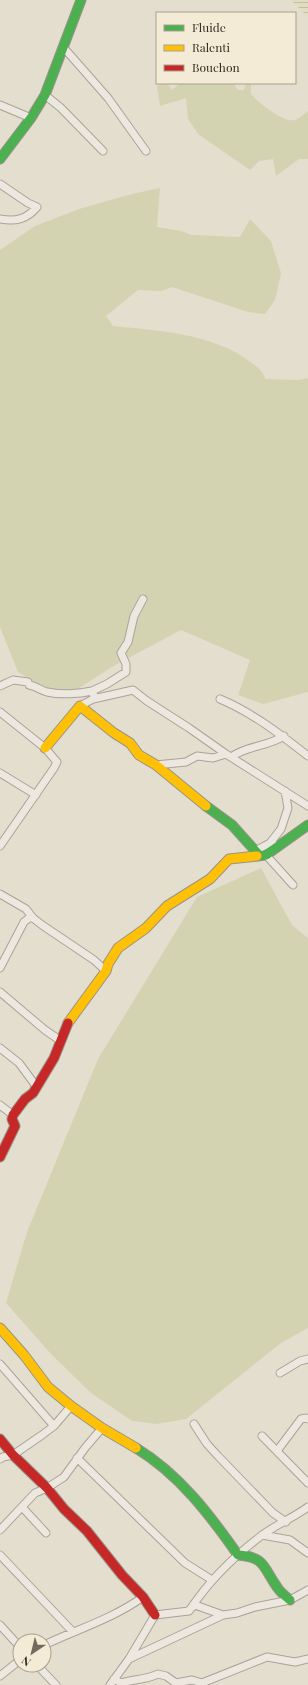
<svg xmlns="http://www.w3.org/2000/svg" width="308" height="1685" viewBox="0 0 308 1685" font-family="'Playfair Display',serif">
  <style>
    .farmland { fill: url(#farmland-rules) }
    .green { fill: #d3d3b2 }
    .lines { fill: none; stroke-linecap: round; stroke-linejoin: round }
    .street-casing { stroke: #a9a398; stroke-width: 9 }
    .fast-casing { stroke: #999388; stroke-width: 11 }
    .slow-casing { stroke: #999388; stroke-width: 11 }
    .jam-casing { stroke: #999388; stroke-width: 11 }
    .street { stroke: #ece8e0; stroke-width: 7 }
    .fast { stroke: #4caf50; stroke-width: 9 }
    .slow { stroke: #ffc107; stroke-width: 9 }
    .jam { stroke: #c62828; stroke-width: 9 }
  </style>
  <defs>
    <pattern id="farmland-rules" width="6" height="5" patternUnits="userSpaceOnUse"><rect width="6" height="5" fill="#e2dcc1"/><path d="M0 2.5h6" fill="none" stroke="#c3bda6"/></pattern>
  </defs>
  <rect width="100%" height="100%" fill="#e4decf"/>
  <path class="farmland" d="M291 0H308V17Z"/>
  <path class="green" d="M160 83H167L172 90 180 83H233L238 90H244L246 83H250L251 85V94C258 102 283 123 295 120 299 119 304 114 308 111V159H299L276 176 273 159 259 161 250 170 198 134 188 119 186 98 160 106 157 87Z
    M160 188 157 227 181 231 192 235 240 237 250 219 271 241 281 273 275 300 265 314 248 312 172 287 161 291 138 290 106 316 113 326C160 331 213 333 252 363 258 367 264 372 265 379L298 380 308 378V692L263 704 238 695 250 660 181 630 115 665 62 699 18 672 0 627V250L35 226 79 209 132 194Z
    M261 868 292 925 308 938V1328L281 1343 186 1419 157 1424 132 1421 91 1393 51 1354 6 1303 27 1232 98 1059 197 897Z"/>
  <g class="lines">
    <defs>
      <path id="street" d="M64 48 108 98 146 151
        M45 95 61 108 103 151
        M0 105 31 118
        M0 184 28 203 37 207C27 219 16 222 0 219
        M0 686 13 680 28 682 29 685C36 686 40 690 47 692 60 695 79 694 92 691
        M95 698 92 691 107 684 126 672V664L121 653 128 642 134 616 143 599
        M220 699C253 713 280 734 308 756
        M80 706 93 699 133 690 147 701 189 728 226 754
        M0 712 45 748 57 762 54 768 0 846
        M231 757C248 745 267 747 284 736
        M156 765 186 762 197 756 213 758 226 754 308 806
        M0 773 36 795
        M270 843 281 829 288 808 285 791
        M255 851 270 843H273
        M266 855 293 885
        M0 894 26 909 33 918 42 925 94 960 106 971
        M0 968 24 922 29 918H33
        M0 992 45 1030 61 1041
        M0 1048 19 1063 36 1086
        M0 1105 13 1115
        M0 1364 54 1426
        M280 1373 300 1361 308 1359
        M194 1424 207 1444 218 1456 273 1513 286 1522
        M262 1436 308 1483
        M277 1451 301 1419 306 1418 308 1419
        M77 1458 185 1563 212 1580
        M0 1459 3 1457 13 1455 42 1435 54 1426 71 1406
        M22 1507 46 1533
        M0 1530 35 1493 47 1488 64 1477 85 1448 102 1428
        M262 1535 290 1540 308 1553
        M0 1555 73 1632
        M190 1609 195 1605 223 1615
        M0 1625 20 1647
        M44 1645C78 1629 112 1619 143 1597
        M129 1659 223 1615 237 1613 255 1607 290 1600 308 1590
        M37 1665 56 1685
        M0 1676 20 1660
        M114 1679 121 1683C134 1679 146 1680 158 1674L166 1676 176 1683 192 1680 202 1683 267 1657 295 1662 308 1659
        M110 1685 129 1659 155 1615 189 1611C208 1582 233 1557 261 1536 275 1525 293 1518 308 1507"/>
      <path id="fast" d="M0 159 31 118 45 95 81 0
        M206 806 232 825 259 855
        M257 856 266 855 308 825
        M136 1448C179 1474 210 1515 238 1555 265 1557 263 1567 277 1587 280 1592 285 1596 290 1600"/>
      <path id="slow" d="M45 748 80 706 114 733 130 743 139 755 156 765 206 806
        M68 1023 106 971 108 964 118 948 146 928 167 906 210 879 229 859 257 856
        M0 1328 24 1355 48 1387 71 1406 102 1428 136 1448"/>
      <path id="jam" d="M0 1157 15 1126 12 1119 13 1115 25 1099 33 1093 54 1058 68 1023
        M0 1439 13 1455 47 1488 64 1509 87 1531 122 1575 143 1597 155 1615"/>
    </defs>
    <use href="#street" class="street-casing"/>
    <use href="#fast" class="fast-casing"/>
    <use href="#slow" class="slow-casing"/>
    <use href="#jam" class="jam-casing"/>
    <use href="#street" class="street"/>
    <use href="#fast" class="fast"/>
    <use href="#slow" class="slow"/>
    <use href="#jam" class="jam"/>
  </g>
  <rect x="156" y="12" width="140" height="72" fill="#f4ebd6" stroke="#a99f8d"/>
  <rect x="164" y="25" width="20" height="6" fill="#4caf50" stroke="#a99f8d"/>
  <text x="192" y="32" font-size="12" fill="#382c20">Fluide</text>
  <rect x="164" y="45" width="20" height="6" fill="#ffc107" stroke="#a99f8d"/>
  <text x="192" y="52" font-size="12" fill="#382c20">Ralenti</text>
  <rect x="164" y="65" width="20" height="6" fill="#c62828" stroke="#a99f8d"/>
  <text x="192" y="72" font-size="12" fill="#382c20">Bouchon</text>
  <g transform="translate(32 1653) rotate(215)"><circle r="19" fill="#f4ebd6" stroke="#a99f8d"/>
  <path d="M0-3L7 15L0 10L-7 15Z" fill="#746a5d"/>
  <text y="-6" font-size="11" font-weight="bold" text-anchor="middle" fill="#382c20">N</text>
  </g>
</svg>
